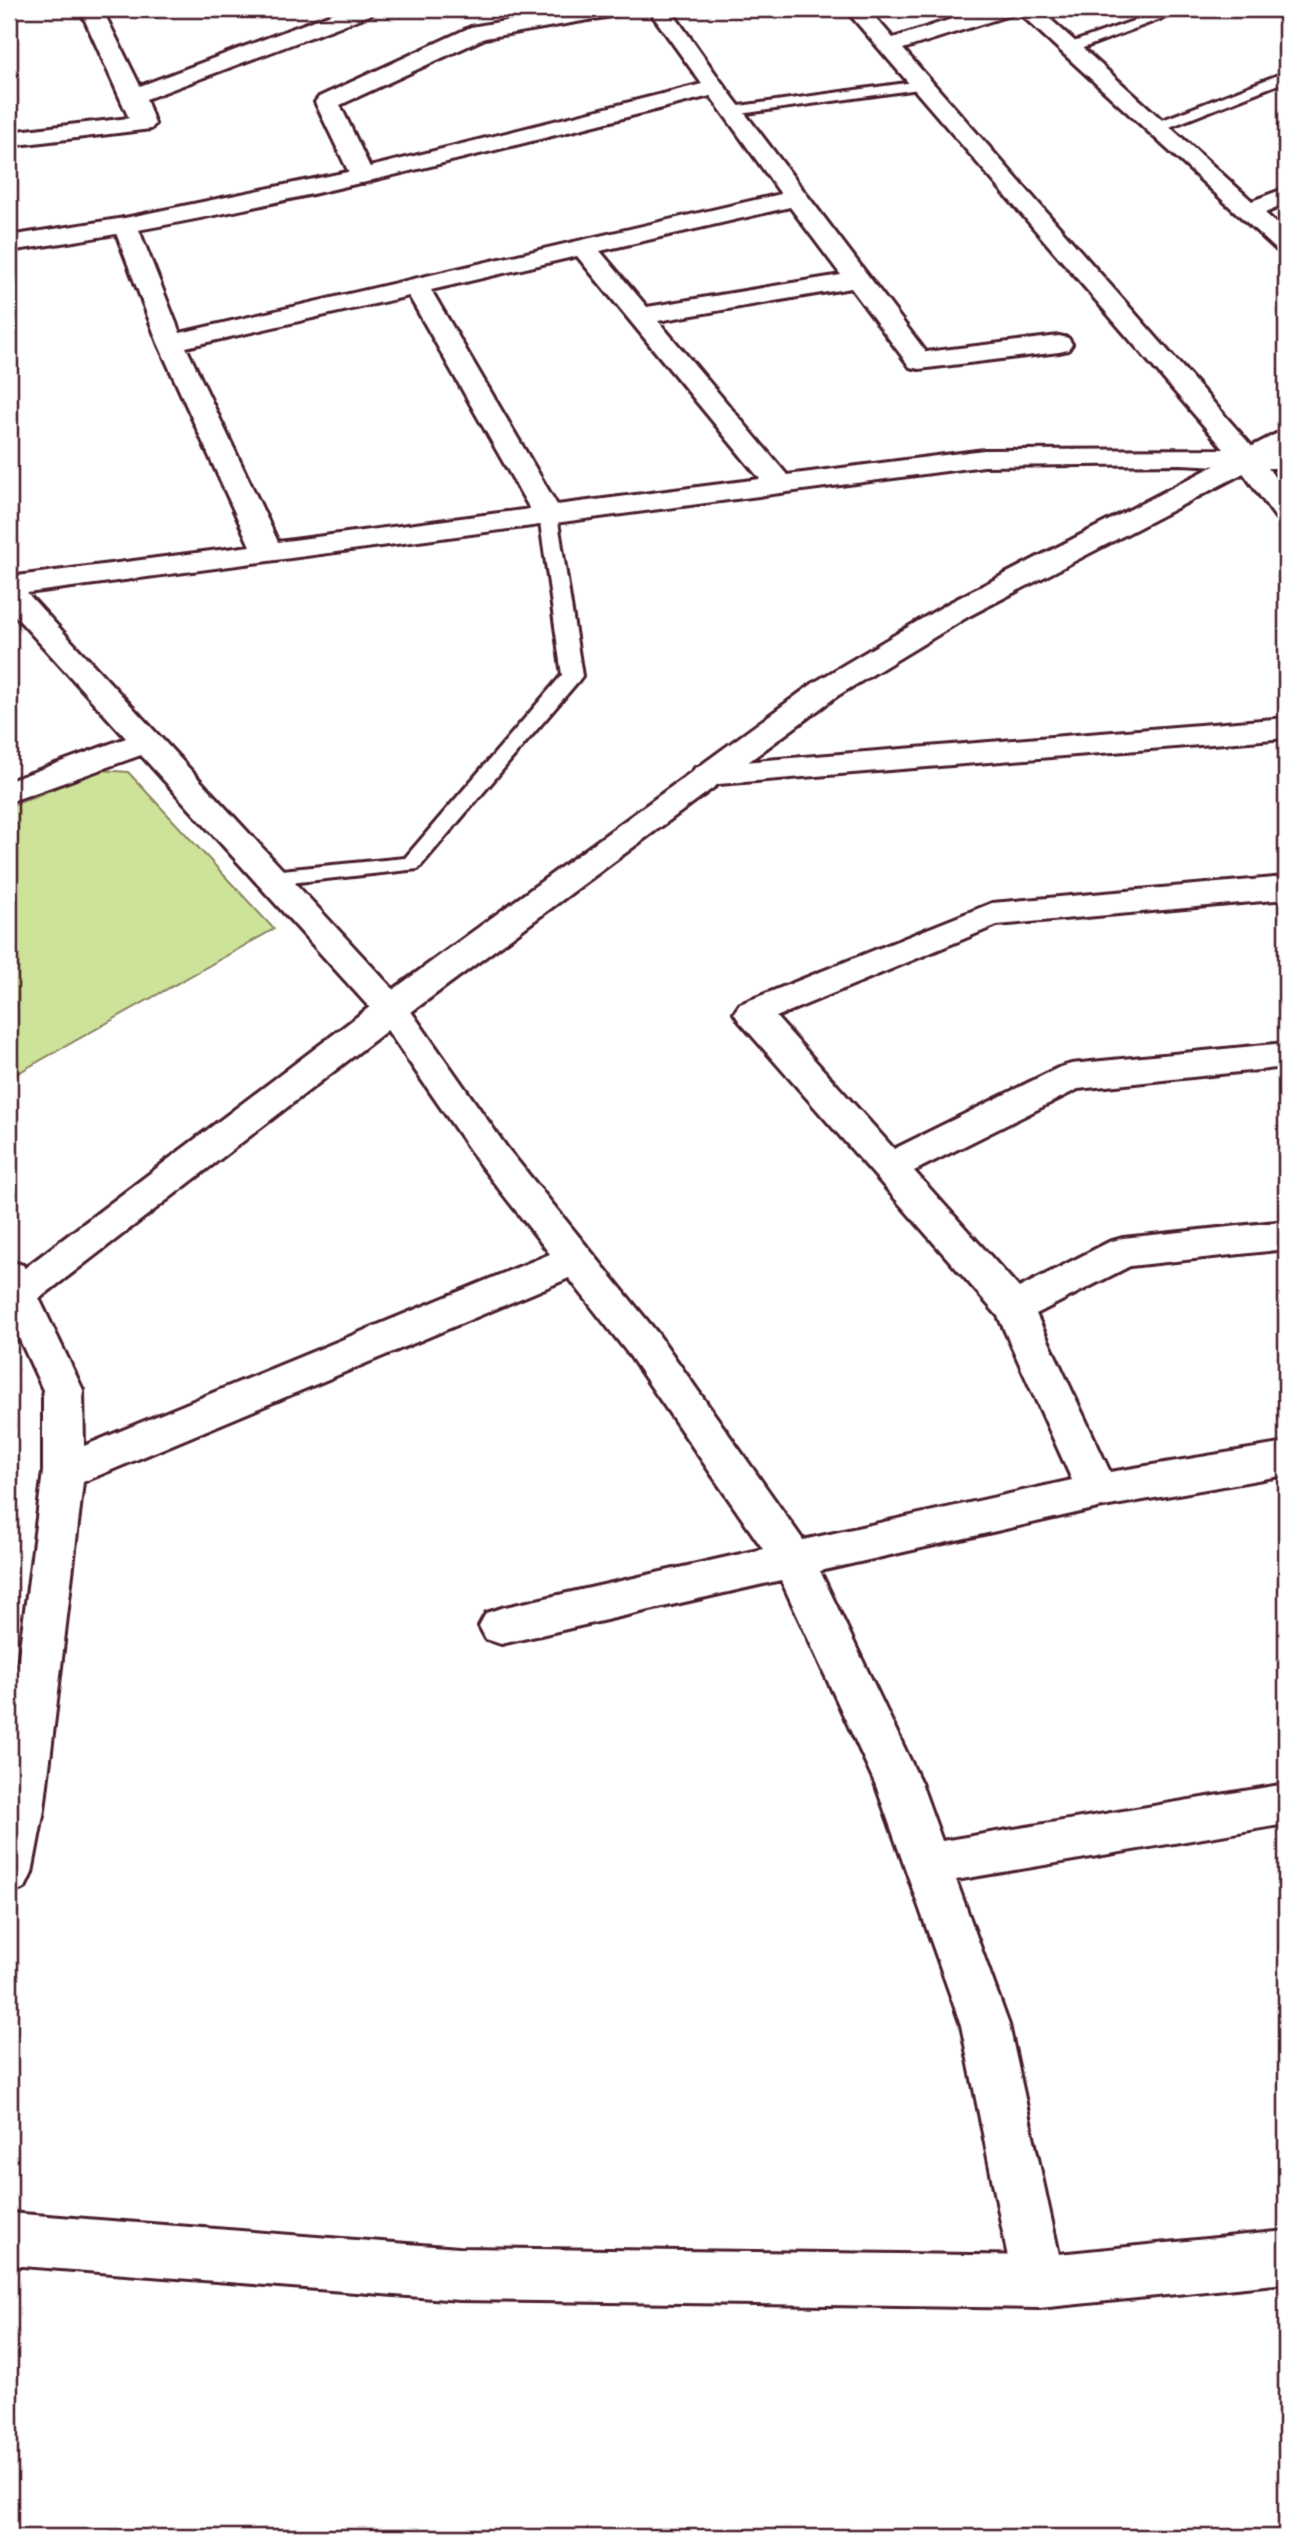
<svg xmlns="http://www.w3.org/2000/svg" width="1295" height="2546" viewBox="0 0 1295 2546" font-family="'Shantell Sans',sans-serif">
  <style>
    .green { fill: #cce399; stroke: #8b8162; stroke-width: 2 }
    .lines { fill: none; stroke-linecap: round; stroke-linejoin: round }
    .lane-casing { stroke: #4a1f2b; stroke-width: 6 }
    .street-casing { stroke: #4a1f2b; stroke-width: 6 }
    .secondary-casing { stroke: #4a1f2b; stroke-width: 6 }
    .lane { fill: #fff; fill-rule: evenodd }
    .street { fill: #fff; fill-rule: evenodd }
    .secondary { fill: #fff; fill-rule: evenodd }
  </style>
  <rect width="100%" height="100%" fill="#fff"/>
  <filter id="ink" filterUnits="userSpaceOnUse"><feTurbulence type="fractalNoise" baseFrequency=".0143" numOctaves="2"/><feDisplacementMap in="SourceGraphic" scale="14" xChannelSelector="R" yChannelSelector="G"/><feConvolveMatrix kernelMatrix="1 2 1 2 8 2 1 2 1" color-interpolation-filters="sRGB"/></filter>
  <g filter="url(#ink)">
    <path class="green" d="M100 770 128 772 274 929 9 1078V807Z"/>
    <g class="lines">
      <defs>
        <path id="lane" d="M1167 9H1187L1075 51H1065L1063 48 1065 45Z
          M1286 72V81L1162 130H1152L1149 127 1152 124Z
          M921 81 928 85 926 88 732 115 725 111 732 107Z
          M548 510 557 515 582 676 579 680 418 869 271 885 263 883 260 878 263 873 271 871 405 858 562 675 539 515Z"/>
        <path id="street" d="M80 9H102L140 86 344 9H375L372 14 146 99 155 124 151 129 9 146V132L129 118Z
          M574 9H622L619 14 611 16 485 38 340 105 374 176 371 181 362 183 353 181 315 102 319 97 471 27Z
          M648 9H670L722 83 926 352 1059 336 1068 338 1072 344 1068 350 1059 352 919 369 910 367 851 288 658 321 787 475 984 450 1224 449 845 9H868L893 38 983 9H1039L1252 201 1286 188V204L1265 213 1286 232V253L1277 250 1016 10 1013 14 903 49 1255 450 1286 452V468H1268L1286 493V521L1276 518 1239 467 1181 464 984 466 27 593 403 1000 507 1148 658 1334 803 1540 1072 1480 998 1316 740 1022 734 1013 740 1004 992 903 1286 877V899L997 925 776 1017 894 1149 1058 1068 1071 1064 1286 1043V1067L1078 1089 914 1171 1019 1288 1109 1242 1123 1238 1286 1221V1249L1130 1266 1036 1314 1110 1472 1286 1443V1475L1098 1508 820 1571 921 1783 942 1841 1286 1784V1824L956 1880 1009 2025 1065 2282 1057 2300 1039 2308 1021 2300 1013 2282 961 2025 875 1783 781 1580 501 1644 486 1639 479 1626 486 1613 501 1608 763 1549 630 1356 569 1278 83 1482 44 1810 32 1873 25 1888 9 1894V1732L43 1472V1390L9 1316V1261L23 1265 83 1390 84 1446 550 1254 481 1166 379 1018 141 755 9 802V781L126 738 9 609V577L250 546 158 343 113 225 116 220 125 218 134 220 137 225 180 333 781 194ZM790 207 841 275 647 307 600 251ZM577 256 760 479 557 505 431 290ZM409 296 530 509 278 542 186 347Z
          M1286 718V738L706 785 695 782 690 775 695 768 706 765Z"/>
        <path id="secondary" d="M714 81 722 83 726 88 722 93C486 152 250 217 9 251V236L125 218 362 169Z
          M1286 432V451L969 616 837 696 403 1018 23 1311 9 1316V1280L379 1000 815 682 947 604 1276 434Z
          M9 2213 459 2248 1039 2256 1286 2231V2283L1039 2308 459 2300 9 2265Z"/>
      </defs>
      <use href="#lane" class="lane-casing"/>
      <use href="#street" class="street-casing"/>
      <use href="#secondary" class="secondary-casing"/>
      <use href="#lane" class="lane"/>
      <use href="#street" class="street"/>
      <use href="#secondary" class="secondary"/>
    </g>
  </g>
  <rect width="1295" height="2546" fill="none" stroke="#fff" stroke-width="35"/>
  <rect x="18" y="18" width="1260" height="2511" fill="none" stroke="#4a1f2b" stroke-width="2.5" filter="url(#ink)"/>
</svg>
